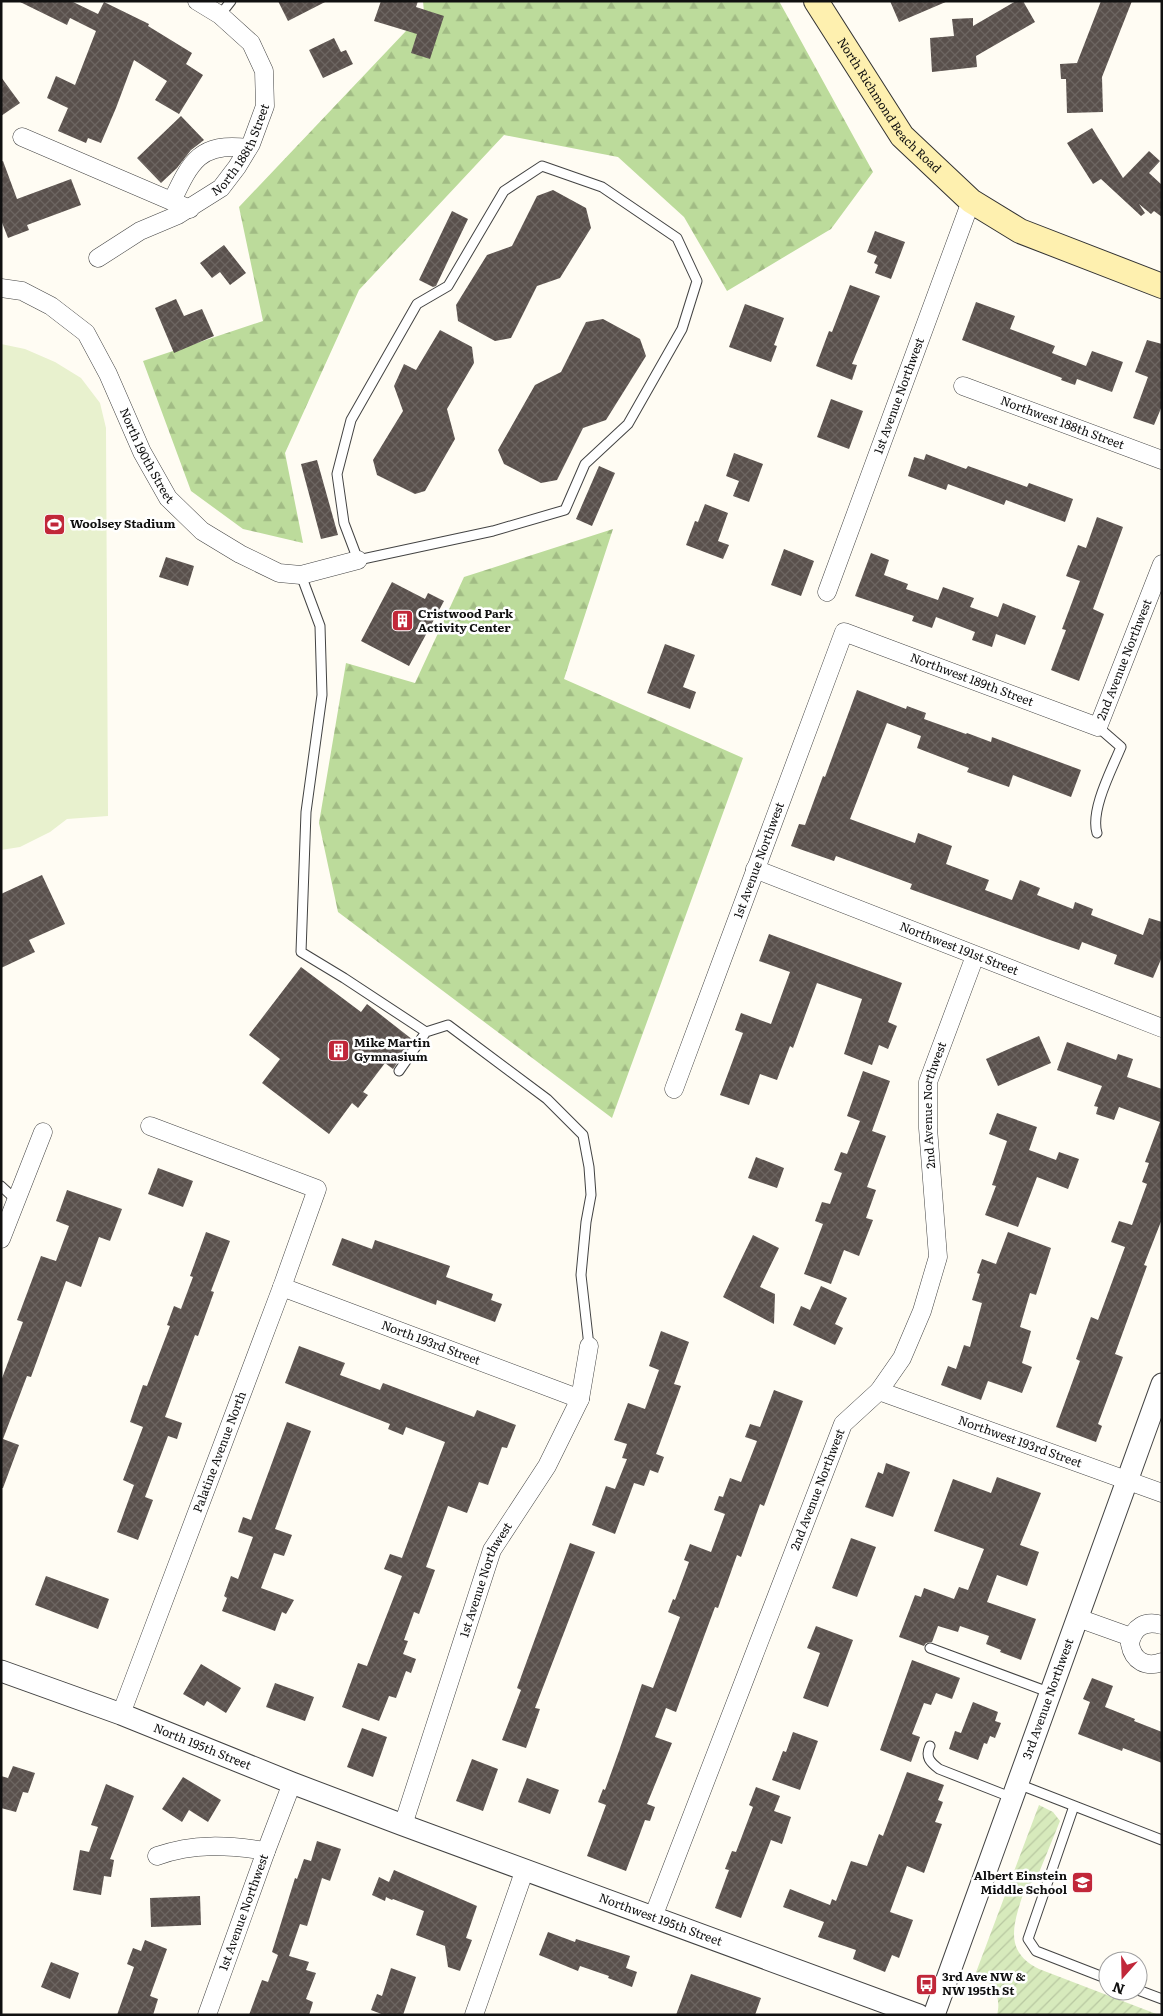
<svg xmlns="http://www.w3.org/2000/svg" width="1163" height="2016" viewBox="0 0 1163 2016" font-family="Literata,serif">
  <style>
    .forest { fill: url(#forest-firs) }
    .garden { fill: url(#garden-furrows) }
    .pitch { fill: #e8f1ce }
    .building { fill: url(#building-cross-hatch) }
    .lines { fill: none; stroke-linecap: round; stroke-linejoin: round }
    .service-casing { stroke: #434343; stroke-width: 11 }
    .minor-casing { stroke: #434343; stroke-width: 19 }
    .tertiary-casing { stroke: #434343; stroke-width: 23 }
    .secondary-casing { stroke: #323232; stroke-width: 26 }
    .service { stroke: #fff; stroke-width: 9 }
    .minor { stroke: #fff; stroke-width: 18 }
    .tertiary { stroke: #fff; stroke-width: 21 }
    .secondary { stroke: #fef0af; stroke-width: 24 }
    .labels { text-anchor: middle; stroke-width: 5; stroke-linejoin: round; paint-order: stroke }
    .street-label { font-size: 12px; fill: #101010; stroke: #fff }
    .poi-label { font-size: 12px; font-weight: bold; fill: #101010; stroke: #fff; text-anchor: start }
  </style>
  <defs>
    <pattern id="forest-firs" width="22" height="20" patternUnits="userSpaceOnUse" patternTransform="scale(1.25)"><rect width="22" height="20" fill="#bcdb9b"/><path d="M5 1l3.5 6h-7zM16 11l3.5 6h-7z" fill="#a1bb84"/></pattern>
    <pattern id="garden-furrows" width="10" height="10" patternUnits="userSpaceOnUse" patternTransform="scale(1.25)"><rect width="10" height="10" fill="#d7eabc"/><path d="M-1 1l2-2M0 10L10 0M9 11l2-2" fill="none" stroke="#b8c8a1"/></pattern>
    <pattern id="building-cross-hatch" width="8" height="8" patternUnits="userSpaceOnUse" patternTransform="scale(1.25)"><rect width="8" height="8" fill="#59504c"/><path d="M0 0l8 8M0 8l8-8" fill="none" stroke="#6c6561"/></pattern>
  </defs>
  <rect width="100%" height="100%" fill="#fffcf3"/>
  <path class="forest" d="M423 1H779L873 172 831 229 727 291 684 217 618 157 504 135 359 290 285 453 303 543 243 529 191 491 143 361 263 321 239 207 424 12Z
    M613 529 564 679 743 758 612 1118 338 912 319 823 346 663 415 683 464 577Z"/>
  <path class="garden" d="M1039 1805 1053 1812 1060 1821 1036 1880 1025 1887C1016 1919 1000 1950 1039 1969L1159 2015H997C1002 1996 993 1982 975 1975Z"/>
  <path class="pitch" d="M1 344 25 349 55 362 81 378 100 403 106 428 108 816 67 819 50 832 20 847 1 850Z"/>
  <path class="building" d="M18 1H71L98 14 104 2 149 24 148 26 192 53 186 64 203 75 179 114 155 100 167 81 134 60 116 108 101 143 88 138 86 143 58 131 68 108 47 98 56 76 75 85 96 31 70 18 67 25Z
    M278 1H327L288 21Z
    M381 1H418L416 7 444 16 430 59 411 53 417 34 374 21Z
    M890 1H948L899 22Z
    M1016 1H1023L1035 22 976 56 977 67 932 72 930 38 954 36 952 19 973 18V26Z
    M1101 1H1132L1102 77 1103 112 1067 113 1066 79H1061L1060 64 1077 63Z
    M334 38 341 52 346 50 353 64 323 78 309 50Z
    M1 77 20 103 1 116Z
    M181 116 204 140 191 150 177 168 161 183 137 158Z
    M1092 128 1123 178 1149 151 1160 161 1149 173 1162 185V217L1154 211 1151 214 1139 204 1145 213 1141 216 1101 179 1093 184 1067 143Z
    M3 161 17 199 71 179 81 205 27 225 29 230 8 238 1 220V162Z
    M553 190 586 208 591 228 560 278 537 286 511 338 495 341 458 321 456 305 487 255 512 246 537 196Z
    M452 211 468 219 436 286 433 287 419 280Z
    M875 231 905 242 891 279 875 273 878 265 874 263 877 256 867 252Z
    M224 245 246 273 230 285 220 272 212 278 200 263Z
    M850 285 880 296 852 364 857 365 852 380 816 366 829 331 832 332Z
    M176 299 184 316 202 309 214 336 174 353 155 308Z
    M976 302 1015 316 1010 329 1055 346 1052 353 1086 366 1092 351 1123 362 1112 392 1077 379 1075 385 1061 380 1062 378 962 340Z
    M745 304 784 318 774 345 777 346 771 362 729 347Z
    M603 319 640 339 646 356 606 420 583 428 557 480 541 483 504 464 498 450 535 385 561 372 586 322Z
    M440 330 472 347 474 363 447 409 455 439 425 491 415 494 377 475 373 460 403 411 394 386 404 364 416 370Z
    M1147 340 1162 344V406L1154 425 1133 418 1148 377 1135 372Z
    M831 399 863 411 849 449 817 437Z
    M734 453 763 464 749 502 733 496 739 481 726 476Z
    M926 454 966 469 968 466 1027 487 1029 483 1073 499 1065 522 1006 500 1004 505 948 484 946 490 908 476 914 457 924 460Z
    M317 460 338 535 321 539 301 464Z
    M599 466 615 473 592 526 576 519Z
    M705 504 728 513 718 541 729 545 723 559 686 545 695 521 698 522Z
    M1097 517 1123 527 1093 609 1104 614 1079 681 1051 670 1066 630 1062 629 1080 581 1066 576 1078 545 1086 548Z
    M784 549 814 561 801 596 771 585Z
    M871 553 889 560 884 575 908 584 906 589 938 600 943 587 974 598 970 607 998 617 1003 603 1036 616 1025 645 996 634 992 647 972 640 975 632 936 617 932 628 912 621 914 616 855 596Z
    M166 557 194 566 188 586 159 577Z
    M392 582 425 599 428 593 444 601 409 666 361 641Z
    M665 644 695 655 683 687 696 692 690 709 647 693Z
    M857 690 906 709 907 706 926 713 924 719 966 734 967 733 991 742 992 737 1081 770 1071 797 1013 775 1009 787 967 772 969 768 917 748 921 736 887 723 850 819 915 843 918 833 952 846 946 864 989 880 985 890 1012 900 1020 880 1040 888 1037 895 1073 909 1075 902 1093 909 1091 915 1143 935 1149 918 1162 922V957L1153 978 1114 964 1117 955 1082 942 1079 950 1050 940 910 889 912 884 836 856 834 861 791 846 799 824 805 825 823 776 825 777Z
    M42 875 65 924 29 940 35 952 1 968V894Z
    M769 934 902 983 888 1022 897 1026 888 1049 879 1045 872 1065 844 1054 862 999 817 983 793 1048 790 1046 777 1080 760 1074 749 1105 720 1095 743 1033 735 1030 741 1013 771 1024 790 972 759 961Z
    M301 967 361 1012 367 1004 413 1040 393 1069 385 1063 363 1092 368 1095 358 1108 352 1103 329 1134 262 1083 280 1059 249 1035Z
    M1039 1036 1051 1063 998 1086 986 1059Z
    M1067 1042 1116 1060 1118 1054 1133 1059 1127 1077 1162 1089V1219L1144 1265 1147 1266 1115 1354 1123 1357 1098 1424 1102 1426 1096 1442 1056 1427 1080 1361 1076 1359 1091 1317 1098 1320 1125 1247 1111 1242 1119 1221 1132 1225 1147 1184 1142 1182 1149 1163 1145 1162 1160 1122 1119 1107 1114 1120 1096 1114 1098 1107 1094 1106 1102 1086 1057 1070Z
    M863 1071 890 1081 872 1131 886 1136 867 1187 876 1190 866 1218 873 1220 859 1256 844 1250 831 1284 804 1274 823 1224 815 1221 822 1202 830 1204 842 1173 834 1170 841 1152 847 1154 860 1121 847 1116Z
    M997 1113 1037 1127 1029 1150 1056 1160 1059 1152 1079 1159 1068 1189 1037 1177 1018 1227 985 1215 996 1186 992 1185 1007 1141 989 1134Z
    M756 1157 784 1168 777 1188 748 1178Z
    M158 1168 193 1181 183 1207 148 1194Z
    M67 1190 122 1209 110 1241 99 1237 81 1287 66 1281 31 1377 27 1376 3 1439 19 1445 3 1488H1V1381L23 1322 17 1320 41 1256 56 1261 69 1226 56 1221Z
    M206 1232 230 1241 211 1291 214 1292 198 1336 195 1335 165 1417 182 1423 177 1439 168 1436 145 1497 153 1500 138 1540 117 1532 134 1485 123 1480 143 1427 130 1422 143 1385 147 1386 170 1326 167 1325 174 1306 181 1309 193 1277 190 1276Z
    M1008 1232 1051 1248 1036 1295 1030 1293 1020 1327 1031 1331 1022 1363 1032 1367 1022 1393 988 1381 981 1400 941 1385 948 1366 956 1369 964 1345 970 1347 982 1303 972 1300 980 1274 977 1273 982 1259 996 1264Z
    M753 1235 779 1248 760 1287 775 1294 774 1324 723 1297Z
    M342 1238 372 1249 375 1240 450 1266 446 1277 493 1294 491 1300 502 1304 495 1322 437 1300 436 1305 332 1265Z
    M821 1286 847 1298 835 1324 843 1328 835 1345 793 1325 801 1306 810 1310Z
    M661 1331 689 1342 674 1384 681 1386 656 1454 664 1457 658 1473 650 1470 644 1486 634 1483 615 1534 592 1525 606 1486 615 1489 627 1459 622 1458 627 1444 614 1440 628 1403 645 1409 659 1370 649 1366Z
    M299 1346 345 1363 340 1375 380 1390 383 1383 474 1417 477 1410 516 1425 507 1448 502 1447 488 1485 479 1482 467 1513 448 1506 426 1567 435 1570 419 1614 414 1612 404 1640 408 1641 403 1654 416 1659 411 1673 406 1671 396 1698 389 1696 379 1721 342 1707 358 1663 367 1666 402 1576 384 1569 390 1554 402 1558 445 1442 406 1427 403 1435 388 1429 390 1424 285 1383Z
    M774 1390 803 1401 764 1506 760 1504 741 1557 737 1555 718 1608 715 1607 676 1712 666 1708 655 1737 672 1743 647 1804 655 1807 650 1821 645 1820 626 1871 587 1856 606 1805 598 1802 603 1789 605 1790 619 1751 642 1684 653 1688 680 1617 668 1612 673 1599 675 1600 689 1562 684 1560 690 1544 711 1552 725 1514 714 1510 719 1496 723 1497 730 1478 741 1482 757 1441 745 1437 750 1424 760 1427Z
    M287 1422 311 1431 275 1529 292 1535 284 1556 274 1553 261 1588 294 1600 286 1614 282 1612 275 1631 222 1611 227 1598 224 1596 231 1576 238 1579 253 1537 238 1532 243 1517 251 1520Z
    M886 1463 910 1472 893 1517 865 1507 878 1472 883 1474Z
    M997 1477 1041 1493 1020 1545 1039 1552 1027 1586 997 1575 987 1602 1036 1619 1021 1660 1000 1652 1001 1650 986 1644 989 1636 960 1626 958 1632 938 1626 932 1642 926 1643 924 1646 899 1637 915 1595 921 1597 924 1588 954 1599 959 1587 968 1590 984 1549 934 1531 953 1479 991 1493Z
    M851 1538 876 1547 857 1597 832 1588Z
    M570 1543 595 1552 535 1708 540 1709 526 1748 502 1740 521 1690 517 1688Z
    M46 1576 109 1599 98 1629 35 1605Z
    M816 1626 853 1640 828 1707 803 1698 820 1653 807 1648Z
    M912 1660 960 1678 952 1699 936 1693 931 1705 924 1703 912 1734 920 1737 911 1762 880 1750Z
    M201 1664 241 1688 226 1713 207 1701 204 1706 183 1694Z
    M1092 1678 1113 1686 1105 1707 1135 1719 1134 1721 1162 1732V1763L1123 1748 1122 1751 1078 1734 1090 1702 1083 1699Z
    M275 1683 314 1697 305 1721 266 1707Z
    M973 1702 998 1712 995 1721 1001 1723 995 1738 990 1736 987 1744 984 1743 978 1760 949 1749 955 1731 961 1733Z
    M362 1728 387 1737 373 1777 347 1767Z
    M793 1732 818 1741 800 1790 772 1780 783 1751 786 1752Z
    M472 1759 498 1769 483 1811 456 1801Z
    M13 1766 35 1773 28 1793 23 1792 16 1812 1 1808V1776L8 1778Z
    M907 1772 944 1785 938 1800 943 1802 935 1822 942 1824 924 1873 907 1866 890 1912 913 1920 899 1958 892 1955 885 1972 853 1959 856 1950 818 1937 824 1922 783 1907 790 1889 830 1905 832 1899 836 1901 851 1861 867 1866 879 1834 883 1836Z
    M183 1777 221 1800 208 1822 189 1810 182 1822 162 1809Z
    M527 1778 559 1790 550 1814 518 1802Z
    M106 1784 134 1796 110 1859 114 1860 111 1877 104 1876 101 1895 73 1890 80 1850 89 1852 98 1827 91 1825Z
    M756 1787 780 1796 774 1811 791 1817 782 1844 771 1840 741 1918 715 1908 729 1870 725 1869 732 1851 736 1852 753 1807 749 1805Z
    M317 1841 341 1849 330 1881 322 1878 307 1926 300 1924 289 1956 309 1962 306 1970 316 1973 306 1999 313 2002 309 2015H249L262 1980 268 1982 278 1955 272 1952 295 1878 297 1879 304 1859 311 1861Z
    M394 1870 477 1906 466 1938 472 1940 460 1971 448 1967 445 1946 416 1935 424 1911 393 1899 392 1900 386 1897 385 1901 372 1895 379 1877 389 1882Z
    M200 1896 201 1925 151 1927 150 1898Z
    M548 1932 575 1942 576 1939 630 1956 626 1968 637 1972 632 1987 608 1978 609 1976 580 1966 578 1971 539 1955Z
    M145 1940 167 1949 150 1996 158 1999 153 2015H117L134 1967 127 1964 133 1948 141 1951Z
    M51 1962 79 1973 70 1999 41 1987Z
    M391 1968 416 1977 403 2015H384L371 2010 377 1994 382 1996Z
    M691 1974 761 1998 755 2015H676Z"/>
  <g class="lines">
    <defs>
      <path id="service" d="M220 15 231 1
        M542 166 602 187 677 238 697 281 682 329 628 424 585 464 565 510 493 531 358 560 344 523 337 474 351 420 417 304 448 286 504 191Z
        M301 575 320 626 322 695 306 812 301 952 344 978 426 1032 448 1025 547 1099 583 1135 589 1167 591 1195 586 1222 581 1275 589 1346
        M1097 833C1090 810 1112 769 1121 747L1098 727
        M399 1071 426 1032
        M1 1186 16 1200
        M930 1648 1051 1693
        M930 1746C925 1757 930 1762 939 1769L1013 1798
        M1018 1784 1162 1840
        M1074 1806 1028 1939 1036 1951 1108 1979
        M1138 1990 1162 1999"/>
      <g id="minor">
        <path d="M22 137 190 209"/>
        <path d="M172 201C191 161 200 142 248 148"/>
        <path id="s1" d="M98 258 140 231 178 215 221 188 237 167 251 144 265 106 264 71 251 43 220 15 197 1"/>
        <path id="s2" d="M1 288 22 291 51 306 86 333 108 374 142 452 168 498 202 531 240 554 279 573 301 575 358 560"/>
        <path id="s3" d="M963 386 1162 460"/>
        <path id="s4" d="M827 592 971 201"/>
        <path id="s5" d="M755 869 1162 1028"/>
        <path id="s6" d="M674 1089 844 632 1098 727 1162 564"/>
        <path d="M1 1239 43 1132"/>
        <path id="s7" d="M282 1287 580 1399"/>
        <path id="s8" d="M879 1391 1162 1493"/>
        <path d="M1078 1618 1131 1637"/>
        <path d="M1162 1625C1145 1620 1133 1627 1130 1644 1133 1661 1146 1668 1162 1662"/>
        <path id="s9" d="M121 1714 282 1287 317 1189 150 1126"/>
        <path id="s10" d="M403 1825 492 1550 547 1466 580 1399 589 1346"/>
        <path d="M157 1856C194 1843 228 1845 266 1851"/>
        <path id="s11" d="M653 1917 843 1424 879 1391 902 1358 922 1311 938 1257 928 1128V1082L975 956"/>
        <path id="s12" d="M207 2015 266 1851 292 1783"/>
        <path d="M474 2015 525 1869"/>
      </g>
      <g id="tertiary">
        <path id="s13" d="M1 1671 121 1714 292 1783 403 1825 919 2015"/>
        <path id="s14" d="M934 2015 1162 1384"/>
      </g>
      <g id="secondary">
        <path id="s15" d="M816 1 902 136 971 201 1020 231 1162 286"/>
      </g>
    </defs>
    <use href="#service" class="service-casing"/>
    <use href="#minor" class="minor-casing"/>
    <use href="#tertiary" class="tertiary-casing"/>
    <use href="#secondary" class="secondary-casing"/>
    <use href="#service" class="service"/>
    <use href="#minor" class="minor"/>
    <use href="#tertiary" class="tertiary"/>
    <use href="#secondary" class="secondary"/>
  </g>
  <defs>
    <symbol id="stadium-square" viewBox="-11 -11 22 22"><rect x="-9" y="-9" width="18" height="18" rx="4" fill="#c12739" stroke="#fff"/><path d="M0-5a6.5 5 0 1 0 0 10a6.5 5 0 1 0 0-10ZM-3.5-1.8h7v3.6h-7Z" fill="#fff"/></symbol>
    <symbol id="building-square" viewBox="-11 -11 22 22"><rect x="-9" y="-9" width="18" height="18" rx="4" fill="#c12739" stroke="#fff"/><path d="M-4-6H4V6H1V3H-1V6H-4ZM-2.5-4.3h1.7v1.8h-1.7ZM.8-4.3h1.7v1.8H.8ZM-2.5-1h1.7V.8h-1.7ZM.8-1h1.7V.8H.8Z" fill="#fff"/></symbol>
    <symbol id="school-square" viewBox="-11 -11 22 22"><rect x="-9" y="-9" width="18" height="18" rx="4" fill="#c12739" stroke="#fff"/><path d="M0-5L7-2L0 1L-7-2ZM-4 1L0 2.5L4 1V4Q0 6-4 4Z" fill="#fff"/></symbol>
    <symbol id="bus-square" viewBox="-11 -11 22 22"><rect x="-9" y="-9" width="18" height="18" rx="4" fill="#c12739" stroke="#fff"/><path d="M-5-6H5V4H4V6H2V4H-2V6H-4V4H-5ZM-3.5-4V0h7V-4ZM-3.5 1.2v1.5H-2V1.2ZM2 1.2v1.5H3.5V1.2Z" fill="#fff"/></symbol>
  </defs>
  <g fill-rule="evenodd">
    <use href="#stadium-square" x="42" y="512" width="25" height="25"/>
    <use href="#building-square" x="390" y="608" width="25" height="25"/>
    <use href="#building-square" x="326" y="1038" width="25" height="25"/>
    <use href="#school-square" x="1070" y="1870" width="25" height="25"/>
    <use href="#bus-square" x="914" y="1972" width="25" height="25"/>
  </g>
  <g class="labels">
    <g class="street-label">
      <text dy="4" stroke="none"><textPath href="#s15" startOffset="128">North Richmond Beach Road</textPath></text>
      <text dy="4" stroke="none"><textPath href="#s1" startOffset="185">North 188th Street</textPath></text>
      <text dy="4" stroke="none"><textPath href="#s4" startOffset="209">1st Avenue Northwest</textPath></text>
      <text dy="4" stroke="none"><textPath href="#s3" startOffset="106">Northwest 188th Street</textPath></text>
      <text dy="4" stroke="none"><textPath href="#s2" startOffset="235">North 190th Street</textPath></text>
      <text dy="4" stroke="none"><textPath href="#s6" startOffset="831">2nd Avenue Northwest</textPath></text>
      <text dy="4" stroke="none"><textPath href="#s6" startOffset="624">Northwest 189th Street</textPath></text>
      <text dy="4" stroke="none"><textPath href="#s6" startOffset="244">1st Avenue Northwest</textPath></text>
      <text dy="4" stroke="none"><textPath href="#s5" startOffset="219">Northwest 191st Street</textPath></text>
      <text dy="4" stroke="none"><textPath href="#s11" startOffset="878">2nd Avenue Northwest</textPath></text>
      <text dy="4" stroke="none"><textPath href="#s7" startOffset="159">North 193rd Street</textPath></text>
      <text dy="4" stroke="none"><textPath href="#s8" startOffset="150">Northwest 193rd Street</textPath></text>
      <text dy="4" stroke="none"><textPath href="#s9" startOffset="280">Palatine Avenue North</textPath></text>
      <text dy="4" stroke="none"><textPath href="#s11" startOffset="458">2nd Avenue Northwest</textPath></text>
      <text dy="4" stroke="none"><textPath href="#s10" startOffset="259">1st Avenue Northwest</textPath></text>
      <text dy="4" stroke="none"><textPath href="#s14" startOffset="336">3rd Avenue Northwest</textPath></text>
      <text dy="4" stroke="none"><textPath href="#s13" startOffset="215">North 195th Street</textPath></text>
      <text dy="4" stroke="none"><textPath href="#s12" startOffset="109">1st Avenue Northwest</textPath></text>
      <text dy="4" stroke="none"><textPath href="#s13" startOffset="705">Northwest 195th Street</textPath></text>
    </g>
    <g class="poi-label">
      <text x="70" y="528">Woolsey Stadium</text>
      <text x="418" y="618">Cristwood Park<tspan x="418" dy="14">Activity Center</tspan></text>
      <text x="354" y="1047">Mike Martin<tspan x="354" dy="14">Gymnasium</tspan></text>
      <text x="1067" y="1880" text-anchor="end">Albert Einstein<tspan x="1067" dy="14">Middle School</tspan></text>
      <text x="942" y="1981">3rd Ave NW &amp;<tspan x="942" dy="14">NW 195th St</tspan></text>
    </g>
  </g>
  <rect width="1163" height="2016" fill="none" stroke="#101010" stroke-width="5"/>
  <g transform="translate(1123 1976) rotate(200)"><circle r="24" fill="#ffffff" stroke="#9f9f9f"/>
  <path d="M0-4L9 19L0 12L-9 19Z" fill="#c12739"/>
  <text y="-8" font-size="14" font-weight="bold" text-anchor="middle" fill="#101010">N</text>
  </g>
</svg>
